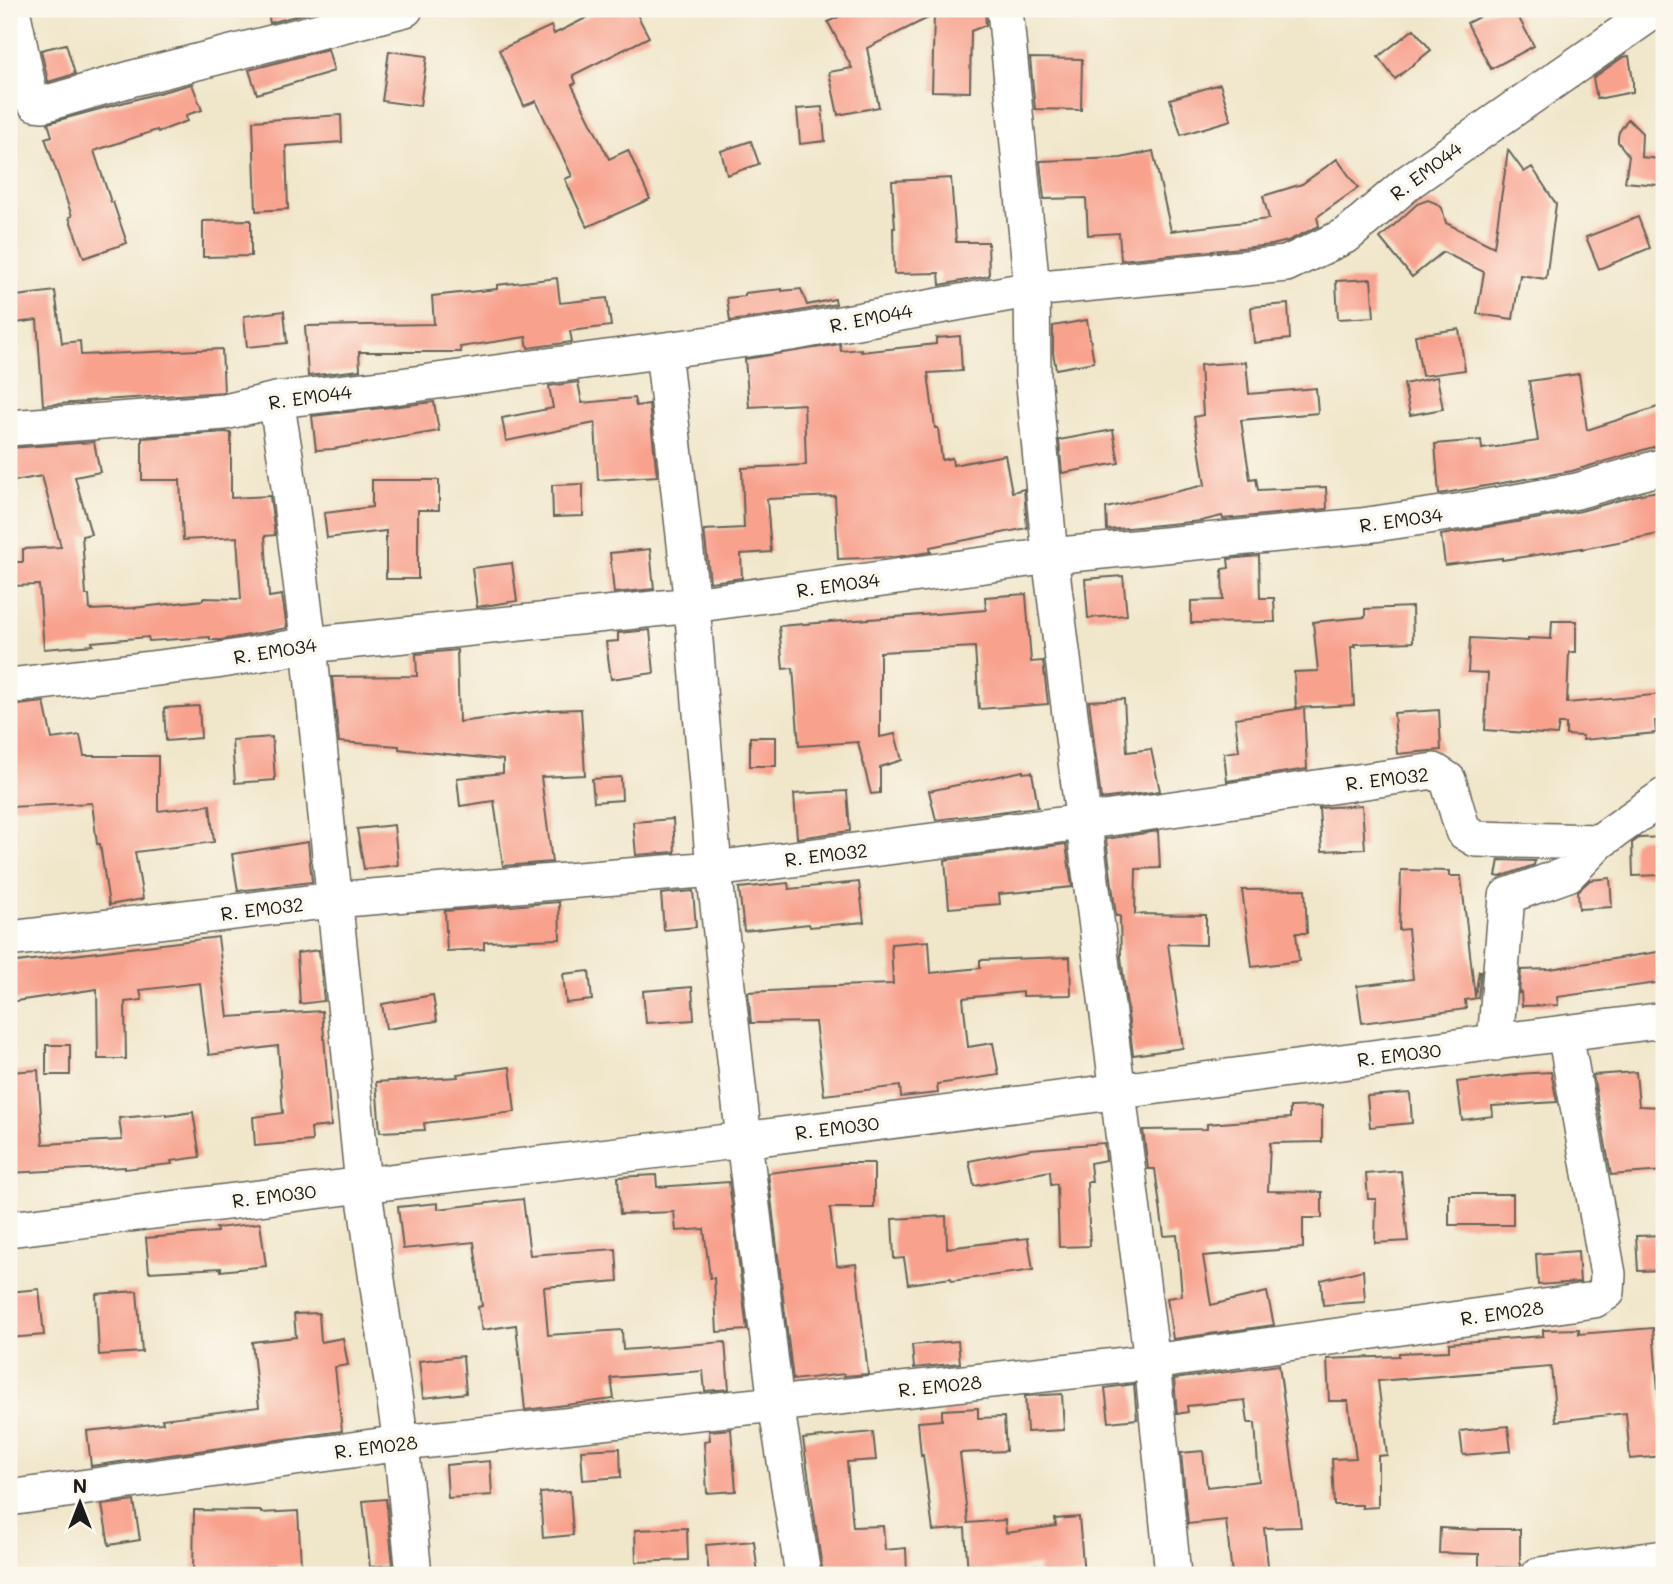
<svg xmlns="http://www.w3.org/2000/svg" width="1673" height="1584" viewBox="0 0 1673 1584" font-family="Mali,sans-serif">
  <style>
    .building { fill: #f8a18d }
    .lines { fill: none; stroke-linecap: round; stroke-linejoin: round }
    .minor-casing { stroke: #666359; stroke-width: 38 }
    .minor { stroke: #fff; stroke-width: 35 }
    .labels { text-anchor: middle; stroke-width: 7; stroke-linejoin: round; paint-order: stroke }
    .street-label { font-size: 19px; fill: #1c1c1c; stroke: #fbf7ec }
  </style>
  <rect width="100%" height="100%" fill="#fbf7ec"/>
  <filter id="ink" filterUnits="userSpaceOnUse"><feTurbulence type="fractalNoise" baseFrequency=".0143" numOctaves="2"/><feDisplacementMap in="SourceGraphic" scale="14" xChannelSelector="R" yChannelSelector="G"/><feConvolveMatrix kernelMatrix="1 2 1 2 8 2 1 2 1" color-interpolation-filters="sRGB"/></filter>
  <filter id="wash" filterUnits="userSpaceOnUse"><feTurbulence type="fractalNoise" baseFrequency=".00686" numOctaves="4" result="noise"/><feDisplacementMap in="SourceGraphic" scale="28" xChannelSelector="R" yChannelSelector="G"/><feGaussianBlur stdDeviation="1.57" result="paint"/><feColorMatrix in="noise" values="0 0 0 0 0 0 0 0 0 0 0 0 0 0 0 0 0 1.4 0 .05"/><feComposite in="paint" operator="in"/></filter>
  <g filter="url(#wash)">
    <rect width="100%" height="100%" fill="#f0e6ca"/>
    <g id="blocks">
      <path class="building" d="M267 9H305L306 13 270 23Z
        M604 9H634L649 37 573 75 576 83 572 85 609 159 628 150 650 199 587 227 565 179 572 176 536 101 524 106 499 50 551 26 554 34Z
        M854 9H985L986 25 971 31 970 92 932 91 934 15 867 48 879 107 838 115 829 72 852 68 828 22Z
        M1494 9H1514L1534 46 1491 69 1467 23Z
        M1414 29 1431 50 1395 79 1378 57Z
        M66 44 75 74 48 82 41 50Z
        M328 49 334 71 257 94 249 70Z
        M389 51 427 56 420 106 382 101Z
        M1629 56 1633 81V92L1597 99 1593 78 1623 57Z
        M1030 58 1082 59 1081 110 1035 109Z
        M192 84 202 110 186 115 187 121 158 132 157 130 94 151 111 202H113L127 243 84 258 69 217 72 216 45 138 52 136 48 123Z
        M1220 84 1231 120 1181 135 1170 99Z
        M822 107 825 141 800 144 797 109Z
        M341 115 342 142 286 146 288 209 256 211 253 121Z
        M1628 119 1642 133 1641 157 1660 159 1658 185 1625 182 1629 156 1618 142V137L1619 132Z
        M751 141 759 164 727 175 721 151Z
        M1508 150 1524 172 1532 167 1556 204 1546 279 1520 275 1513 319 1477 314 1484 272 1443 252 1412 277 1380 238 1417 204 1428 200 1438 204 1442 208 1446 223 1494 247Z
        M1153 151 1171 231 1269 219 1263 196 1302 184 1337 159 1358 188 1317 217 1319 226 1288 241 1272 245 1121 260 1119 233 1088 235 1086 198 1044 199 1040 161 1121 158Z
        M951 178 956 242H988L989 276 940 285 939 273 894 274 893 228H895L892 181Z
        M1638 217 1650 248 1599 269 1586 237Z
        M251 220V256L203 257V221Z
        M557 278 560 303 607 298 611 326 570 331 572 342 528 348 526 337 460 347 461 352H359L360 370 308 376 305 326 434 324 432 296 497 289V285Z
        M1371 279 1374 317 1338 319 1336 281Z
        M782 289V291L801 289 807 305 835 299 836 304 788 313 730 321 727 298 745 296V293Z
        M55 291 62 343 80 341 81 355 222 349 224 392 86 401 87 402 43 405 37 320 9 324V297Z
        M1288 304 1290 339 1254 343 1251 307Z
        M284 311 287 343 247 347 244 316Z
        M1087 320 1094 362 1056 369 1053 353V326Z
        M1459 329 1465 370 1422 376 1415 335Z
        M960 336 962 371 928 373 935 428H938L942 460 952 458 953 465 1005 455 1012 492 1024 489 1027 528 930 547 931 552 896 557 838 559 835 496 767 499 771 552 741 554 742 578 710 582 704 530 744 528 742 468 806 465 804 404 749 407 745 359 840 344 841 351 861 349V352L936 344V338Z
        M1246 362 1249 394 1316 388 1318 413 1241 420 1250 479 1256 478 1258 490 1326 487 1327 509 1223 519 1222 516 1201 521 1107 530 1106 508 1205 485 1194 417 1203 415 1200 365Z
        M1579 374 1587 430 1664 405V435L1657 436 1660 445 1572 471 1439 494 1435 444 1481 440 1482 449 1538 441 1529 381Z
        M1437 377 1443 409 1410 415 1404 384Z
        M578 382 582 403 634 398 636 406 649 404 657 476 598 480 595 423 506 441 502 418 553 408 549 386Z
        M434 402 439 431 333 449 316 450 312 416Z
        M1113 430 1119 463 1062 473 1059 440Z
        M226 432 231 433V498L270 496 275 535 265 536 269 597 282 595 287 628 221 640H210V637L149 641 148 637 92 642 93 645 44 649 39 585 9 586V562H23V549L61 547 42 476 9 482V448L94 442 100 472 75 477 91 534 82 536 86 595H89L90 610 133 608 203 600V598L241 599 237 537 183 540 180 480H142V438Z
        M372 480H439V510H418V579H386V531L327 538 324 513 372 507Z
        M583 484V516L553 517 552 485Z
        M1664 490V533L1582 549V548L1502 560V558L1445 565 1441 535 1581 511 1641 494Z
        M650 549 654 589 614 593 610 553Z
        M1259 556 1260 598H1274L1275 622 1191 623V601L1223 600 1222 569 1229 568 1228 559Z
        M512 563 517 601 477 607 472 568Z
        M1123 576 1127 615 1088 618 1085 579Z
        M1026 594 1031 662 1043 661 1048 704 979 709 975 647 880 652V737L895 734 902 760 880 767V793L871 794 858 742 799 746 793 668 783 669 779 626 986 610 985 597Z
        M1412 607 1413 642 1354 644 1355 647H1351L1354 705 1296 708 1294 672 1318 671 1313 622 1365 617V609Z
        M1552 621H1576V652H1569L1567 703 1664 694V720L1655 721 1656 733 1583 740V736L1566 735V724H1559L1557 735 1485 730 1488 673 1468 672 1470 638 1528 641V638L1551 639Z
        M650 630 654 673 611 679 606 642 618 641V633Z
        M457 650 459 722 550 710 581 709 585 775 541 777 552 862 503 866 494 801 460 806 457 778 503 773V760L399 749V746L339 742 332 677 417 676 416 654Z
        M1124 699 1127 752 1151 749 1160 791 1101 799 1089 701Z
        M44 702 52 739 80 735 84 756H158V811L210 805 214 842 135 852 143 899 109 905 100 844H97L92 803 9 807V706Z
        M199 706 201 738 166 741 164 708Z
        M1304 708 1307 769 1227 781 1224 753 1239 751 1235 718Z
        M1439 710 1441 750 1397 754 1394 713Z
        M272 737 275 780 235 783 232 740Z
        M750 737H776V766H750Z
        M1023 771V773L1032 772 1038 807 936 820 929 791Z
        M621 777 622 800 594 802 592 779Z
        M847 791 850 831 797 838 794 794Z
        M1362 805 1365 849 1322 851 1319 808Z
        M673 819 675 852 636 855 633 822Z
        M394 825 398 865 364 869 357 829Z
        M1158 831 1160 868 1136 869 1135 914 1206 915V945L1168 944 1183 1048 1133 1055 1121 957 1120 916H1116L1106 839Z
        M1664 837V875L1633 876 1632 843 1639 838Z
        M308 842 312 882 238 891 232 854Z
        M1066 844 1072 887 999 894 1000 904 949 908 945 860Z
        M1499 860 1535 861 1534 865 1500 877 1496 876Z
        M1401 870 1449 871V876H1461L1475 997 1479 971H1481L1478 998 1465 1000 1466 1009 1362 1023 1357 986 1413 979 1408 929 1399 930Z
        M1610 878 1612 907 1579 909 1578 891 1590 880Z
        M859 882 864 922 810 927 809 924 744 931 739 888 788 883 789 889Z
        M1305 889 1307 933H1296L1299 961 1252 967 1242 890Z
        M693 891 696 927 664 930 661 894Z
        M559 902 560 939 484 942V949L447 951 445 911Z
        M218 937 228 1017 322 1011 331 1126 311 1128 312 1141 255 1146 253 1117 283 1113 278 1046 209 1055 200 983 140 990 142 1000 125 1002 126 1059H98L97 989 9 1002V963Z
        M929 941 931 973 980 968V960L1070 957 1071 995 1023 996V992L963 998 968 1047 993 1043 999 1075 937 1084 938 1093 901 1097 900 1086 824 1095 815 1022 751 1023 748 992 807 989V987L893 984 891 944Z
        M319 950 324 1001 300 1004 297 953Z
        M1664 951V982L1557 997 1558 1005 1522 1006 1521 992 1519 993 1521 970 1550 969Z
        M589 971 592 1000 566 1003 563 974Z
        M692 987 694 1020 646 1023 643 991Z
        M433 995 437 1021 386 1029 382 1004Z
        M46 1045H70V1075H46Z
        M510 1067 515 1112 424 1123 425 1130 380 1132 376 1082 458 1077 457 1074Z
        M38 1070 43 1144 122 1140 119 1118 166 1114V1116L193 1112 200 1157 171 1161 172 1164 125 1169V1167L9 1173V1072Z
        M1551 1072 1557 1102 1492 1106 1493 1116 1462 1120 1457 1082 1517 1075 1516 1074Z
        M1636 1072 1639 1106 1664 1107V1171L1611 1175 1593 1075Z
        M1410 1093 1412 1123 1370 1127 1367 1096Z
        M1322 1106V1142L1270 1143 1268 1191 1322 1192V1218H1303V1248L1203 1256 1211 1305 1267 1292 1274 1325 1173 1339 1167 1298 1182 1296 1177 1235 1164 1236 1155 1169H1148L1143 1130 1207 1129V1124L1290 1118V1107Z
        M1104 1143 1106 1160 1090 1163 1092 1182H1087L1090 1246 1059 1247 1057 1184 1051 1185 1050 1171 974 1186 969 1161 1031 1149Z
        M840 1163H874V1208H830L837 1266 856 1264 868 1374 844 1376V1374L793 1380 768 1173 840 1164Z
        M1401 1171 1408 1241 1375 1243 1376 1199H1368L1366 1174Z
        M656 1175 657 1187 729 1182 747 1330 717 1332 714 1278H710L704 1229 676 1231 674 1212 620 1214 618 1177Z
        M1449 1194H1513V1225H1449Z
        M523 1199 530 1255 616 1249 618 1281 544 1287 548 1335 622 1330 623 1350 725 1342 729 1389 705 1391 703 1371 611 1378 614 1399 525 1410 516 1325 482 1330 478 1307 482 1306 474 1242 403 1249 398 1207 438 1203V1209Z
        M946 1216 947 1248 1028 1238 1033 1270 952 1281 951 1278 908 1284 904 1258 894 1259 892 1219Z
        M260 1223 266 1266 221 1271V1268L149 1272 146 1238 217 1232 216 1228Z
        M1664 1235V1270L1638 1271 1636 1236Z
        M1578 1251 1580 1282 1538 1285 1536 1254Z
        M1363 1270 1365 1302 1323 1305 1321 1280Z
        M39 1289 44 1335 9 1338V1292Z
        M137 1291 142 1352 99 1355 96 1294Z
        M319 1313 321 1342 343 1338 348 1365 335 1367 342 1431 91 1466 87 1431 163 1423 162 1419 259 1407 252 1342 296 1337 294 1314Z
        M1653 1328 1661 1428 1664 1427V1456L1630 1459 1626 1413 1556 1421 1551 1367 1378 1381 1387 1455 1378 1456V1507L1362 1508V1505H1334L1332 1459 1356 1458 1348 1401H1329L1327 1359 1399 1356V1353L1449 1351V1343L1543 1336V1330L1579 1329V1334Z
        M958 1341 960 1363 914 1368 912 1345Z
        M463 1356 466 1393 423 1398 419 1361Z
        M1279 1365 1301 1527 1264 1528 1269 1575H1232L1226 1520 1188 1524 1181 1453 1203 1451 1207 1487 1259 1481 1255 1423H1248L1245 1400 1187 1406 1188 1412 1177 1414 1174 1379Z
        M1134 1384 1137 1419 1109 1422 1105 1388Z
        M1062 1394 1064 1430 1027 1432 1025 1396Z
        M978 1408V1418L1004 1417 1006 1451 960 1453 968 1523 1005 1520 1006 1533 1056 1526 1055 1519 1079 1517 1084 1575H1039L1038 1565 968 1574 965 1528 933 1531 923 1455 921 1456 918 1422 942 1420V1410Z
        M1508 1426 1511 1451 1463 1455 1460 1431Z
        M731 1429 736 1491 707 1493 704 1441 710 1440 709 1431Z
        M873 1432 876 1460 847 1462 853 1527 883 1526 885 1550 906 1548 907 1575H823L803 1439Z
        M620 1448 621 1477 583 1480 581 1450Z
        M490 1461 492 1495 448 1498 446 1465Z
        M570 1491 573 1535 543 1538 540 1493Z
        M386 1499 393 1565 370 1567 363 1501Z
        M134 1501 140 1540 109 1545 102 1505Z
        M194 1510 261 1511V1513L298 1511 301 1564 267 1566V1573L236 1575H193Z
        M687 1528 688 1560 636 1562 635 1530Z
        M1440 1528 1479 1530V1529H1520V1568L1479 1567V1554L1439 1553Z
        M754 1541 758 1575H709L706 1545Z"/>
    </g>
  </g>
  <g filter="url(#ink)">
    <use href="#blocks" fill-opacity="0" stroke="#666359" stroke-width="2"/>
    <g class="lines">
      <defs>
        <path id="minor" d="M12 9 30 96 35 103 44 104 134 78 405 9
          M1005 9 1032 289 1033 375 1050 556 1152 1362 1173 1575
          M663 351 692 605 714 869 744 1140 776 1404 803 1575
          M276 400 285 455 309 645 363 1185 401 1443 414 1575
          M9 428 225 412 276 400 400 386 791 333 1032 289 1286 264 1347 235 1410 181 1657 9
          M9 686 216 661 309 645 692 605 1050 556 1361 526 1476 509 1577 491 1664 466
          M9 939 333 900 714 869 1083 822 1434 771 1448 780 1463 831 1476 839 1599 842
          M1495 1043 1507 896 1568 874 1599 842 1664 796
          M9 1229 363 1185 744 1140 1664 1020
          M9 1498 401 1443 776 1404 1152 1362 1594 1300 1607 1292 1608 1274 1565 1033
          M1539 1575 1664 1558"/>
      </defs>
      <use href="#minor" class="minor-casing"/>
      <use href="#minor" class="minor"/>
    </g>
  </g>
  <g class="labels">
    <g class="street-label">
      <text transform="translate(1426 171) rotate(-37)" y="7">R. EM044</text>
      <text transform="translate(871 318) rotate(-11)" y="7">R. EM044</text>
      <text transform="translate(310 397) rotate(-8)" y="7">R. EM044</text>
      <text transform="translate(1401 520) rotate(-8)" y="7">R. EM034</text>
      <text transform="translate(838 585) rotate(-8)" y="7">R. EM034</text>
      <text transform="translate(275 651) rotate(-9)" y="7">R. EM034</text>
      <text transform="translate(1387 779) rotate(-7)" y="7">R. EM032</text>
      <text transform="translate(826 855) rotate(-7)" y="7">R. EM032</text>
      <text transform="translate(262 909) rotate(-7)" y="7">R. EM032</text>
      <text transform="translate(1399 1055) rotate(-7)" y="7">R. EM030</text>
      <text transform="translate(837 1128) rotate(-7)" y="7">R. EM030</text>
      <text transform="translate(274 1196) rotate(-7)" y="7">R. EM030</text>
      <text transform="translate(1502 1313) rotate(-8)" y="7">R. EM028</text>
      <text transform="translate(940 1386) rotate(-6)" y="7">R. EM028</text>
      <text transform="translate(376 1447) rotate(-7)" y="7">R. EM028</text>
    </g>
  </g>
  <rect width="1673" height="1584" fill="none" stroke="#fbf7ec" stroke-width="35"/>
  <g transform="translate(80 1503)" stroke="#fbf7ec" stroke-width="5" paint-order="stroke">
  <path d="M0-5L12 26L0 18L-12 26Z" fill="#1c1c1c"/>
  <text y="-10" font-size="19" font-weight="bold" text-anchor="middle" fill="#1c1c1c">N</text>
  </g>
</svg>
